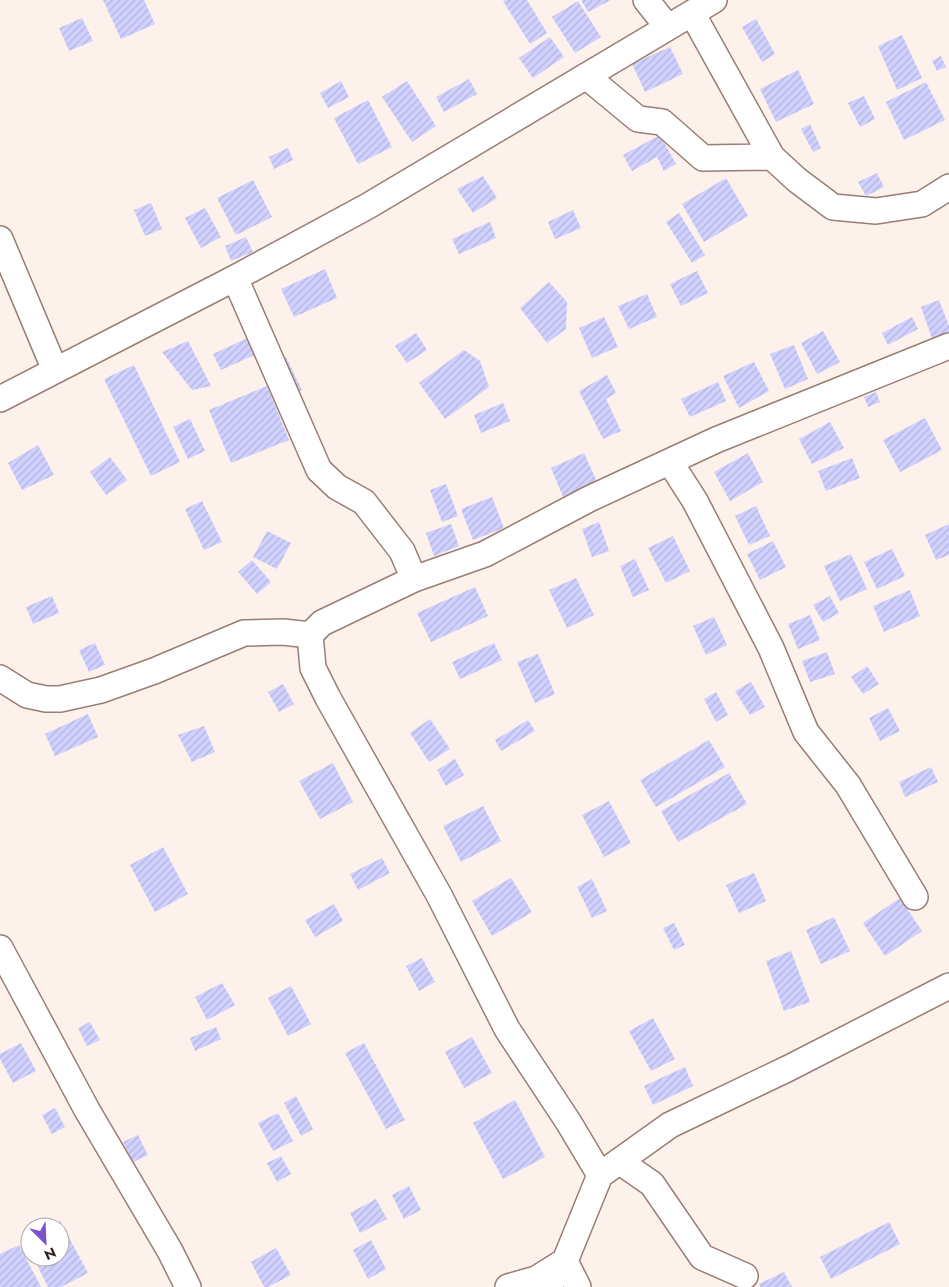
<svg xmlns="http://www.w3.org/2000/svg" width="949" height="1287" viewBox="0 0 949 1287" font-family="Jost,sans-serif">
  <style>
    .building { fill: url(#building-hatch) }
    .lines { fill: none; stroke-linecap: round; stroke-linejoin: round }
    .minor-casing { stroke: #997e74; stroke-width: 28 }
    .minor { stroke: #fff; stroke-width: 25 }
  </style>
  <defs>
    <pattern id="building-hatch" width="6" height="6" patternUnits="userSpaceOnUse" patternTransform="scale(1.25)"><rect width="6" height="6" fill="#d1d1ff"/><path d="M-1 1l2-2M0 6l6-6M5 7l2-2" fill="none" stroke="#b4b3da"/></pattern>
  </defs>
  <rect width="100%" height="100%" fill="#fdf1ec"/>
  <path class="building" d="M103 0H144L155 24 121 39Z
    M505 0H527L547 33 530 44 503 1Z
    M581 0H611L588 12Z
    M578 1 601 37 575 53 552 17Z
    M82 18 93 41 69 51 59 28Z
    M756 19 775 54 762 62 742 27Z
    M902 35 922 78 897 90 878 46Z
    M550 37 564 57 533 78 519 58Z
    M670 47 683 74 645 92 632 64Z
    M941 56 946 67 937 71 932 61Z
    M798 70 814 104 776 122 760 89Z
    M469 79 477 94 444 112 436 97Z
    M341 81 349 97 328 108 320 93Z
    M407 81 436 126 412 142 382 97Z
    M926 82 945 120 904 140 886 102Z
    M864 96 875 119 860 127 848 103Z
    M368 100 392 147 358 164 334 118Z
    M810 124 821 148 813 152 801 129Z
    M660 135 676 164 664 171 657 157 632 171 623 155Z
    M288 148 293 160 274 169 269 157Z
    M877 173 884 187 866 196 858 182Z
    M483 176 497 198 473 213 457 189Z
    M726 178 748 216 704 242 682 204Z
    M253 180 272 217 236 235 217 198Z
    M151 203 162 229 145 236 134 210Z
    M205 208 221 237 201 248 185 218Z
    M573 210 581 228 555 239 548 222Z
    M679 213 705 255 692 263 666 222Z
    M490 222 496 238 459 254 452 239Z
    M246 237 253 252 231 261 225 246Z
    M325 269 337 298 294 317 281 289Z
    M697 271 708 293 681 306 670 284Z
    M549 282 567 302 566 329 547 343 520 308Z
    M647 294 657 317 629 329 618 306Z
    M939 300 949 326V336L933 341 921 307Z
    M604 317 618 347 592 358 579 328Z
    M912 317 918 329 888 345 882 333Z
    M823 331 840 362 817 374 801 343Z
    M416 333 427 350 407 363 395 346Z
    M252 336 259 353 221 370 213 354Z
    M188 341 211 386 192 390 162 352Z
    M794 345 808 379 785 389 770 354Z
    M464 350 480 361 489 387 445 419 419 383Z
    M286 357 302 390 289 396 273 363Z
    M754 362 769 391 739 408 723 376Z
    M134 365 180 462 151 476 104 379Z
    M607 375 616 393 606 399 621 431 603 439 579 391Z
    M718 382 726 401 690 417 681 399Z
    M267 386 289 440 231 463 209 410Z
    M876 392 880 402 868 407 864 397Z
    M503 403 510 421 481 433 474 415Z
    M925 418 942 450 900 472 883 440Z
    M190 419 205 451 188 459 173 427Z
    M830 422 844 448 812 464 799 439Z
    M38 445 54 475 22 490 8 463Z
    M584 453 598 484 564 499 551 468Z
    M748 453 763 482 730 501 714 472Z
    M110 457 127 480 106 495 90 472Z
    M852 458 860 478 826 491 818 471Z
    M446 484 458 516 442 522 430 490Z
    M492 497 504 528 473 540 461 509Z
    M202 501 222 542 204 550 185 509Z
    M756 506 770 536 749 545 735 516Z
    M599 522 609 551 592 557 582 529Z
    M451 524 459 546 434 556 426 533Z
    M949 524V555L936 560 925 535Z
    M267 531 291 543 277 569 253 557Z
    M673 536 690 571 666 583 648 548Z
    M773 541 786 567 760 580 747 554Z
    M892 549 905 576 877 589 864 562Z
    M851 554 867 589 840 601 824 566Z
    M635 559 649 590 633 597 620 566Z
    M252 560 271 582 257 594 238 572Z
    M576 578 594 615 567 628 549 590Z
    M475 587 488 616 431 642 417 613Z
    M910 590 920 616 884 632 873 606Z
    M52 596 59 613 33 624 26 607Z
    M830 596 839 613 823 622 813 605Z
    M810 615 820 640 798 649 788 624Z
    M714 617 727 645 706 655 693 626Z
    M95 643 105 665 89 672 79 650Z
    M494 643 502 660 460 679 452 662Z
    M827 652 835 674 810 682 802 661Z
    M538 654 555 694 535 703 517 662Z
    M867 666 879 684 863 694 851 677Z
    M751 682 765 707 750 715 735 691Z
    M283 684 294 704 279 712 268 692Z
    M716 692 728 715 716 722 704 699Z
    M888 708 900 731 880 741 869 718Z
    M88 714 98 737 55 756 45 734Z
    M430 719 450 749 429 762 410 733Z
    M528 720 535 731 501 751 495 740Z
    M204 726 215 752 192 762 178 735Z
    M709 740 725 767 656 807 640 780Z
    M455 759 464 775 446 786 437 770Z
    M333 763 353 802 320 819 299 781Z
    M931 767 938 782 905 797 899 782Z
    M729 773 747 804 678 842 661 811Z
    M609 801 631 843 604 857 582 815Z
    M483 806 501 841 461 862 443 826Z
    M163 847 188 894 155 912 130 865Z
    M382 858 390 873 358 890 350 874Z
    M754 873 766 901 739 913 726 885Z
    M511 878 532 912 492 936 472 901Z
    M592 879 607 911 592 918 577 887Z
    M900 898 922 931 885 956 863 923Z
    M334 904 343 921 315 937 305 920Z
    M834 917 850 951 821 964 806 930Z
    M674 923 685 945 674 950 663 928Z
    M791 951 810 1002 784 1011 766 961Z
    M422 958 435 982 419 991 406 966Z
    M222 983 235 1005 207 1020 195 997Z
    M291 986 311 1024 288 1036 268 998Z
    M653 1018 675 1059 651 1071 629 1031Z
    M90 1022 100 1040 87 1046 78 1028Z
    M216 1027 221 1039 195 1051 190 1038Z
    M472 1037 492 1073 464 1088 445 1052Z
    M21 1043 36 1071 13 1083 0 1059V1054Z
    M364 1043 405 1120 386 1129 345 1053Z
    M685 1067 693 1086 653 1105 644 1086Z
    M296 1096 313 1129 301 1136 284 1103Z
    M515 1100 545 1157 503 1179 473 1123Z
    M55 1108 65 1127 52 1134 42 1115Z
    M278 1113 293 1141 273 1151 258 1123Z
    M138 1135 148 1155 133 1162 123 1142Z
    M281 1156 291 1174 277 1182 267 1163Z
    M409 1186 421 1210 404 1219 392 1195Z
    M376 1199 387 1219 360 1233 350 1213Z
    M60 1221 88 1273 61 1287H48L33 1257H60V1227H48Z
    M889 1222 900 1244 831 1279 820 1257Z
    M371 1240 386 1269 368 1279 353 1250Z
    M19 1245 41 1287H0V1254Z
    M276 1248 291 1275 268 1287H264L251 1262Z
    M784 1272 792 1287H760L759 1284Z"/>
  <g class="lines">
    <defs>
      <path id="minor" d="M646 0 662 20
        M692 13 772 157
        M586 76 638 119 662 122 703 158 772 157 797 180 833 207 876 211 922 204 949 187
        M0 239 55 370
        M235 278 319 470 337 487 364 502 402 551 414 579 322 623 310 635 313 668 328 698 439 895 507 1029 569 1123 600 1175
        M0 399 235 278 368 206 714 0
        M670 462 695 501 771 648 806 732 848 785 915 897
        M414 579 485 554 589 499 716 440 949 346
        M0 678 27 695 46 699H60L101 690 154 671 244 633 283 632 310 635
        M0 948 87 1110 170 1251 188 1287
        M619 1161 652 1184 702 1257 745 1276
        M565 1261 578 1287
        M508 1287 536 1279 560 1264
        M548 1287 565 1261 600 1175 670 1125 789 1068 949 986"/>
    </defs>
    <use href="#minor" class="minor-casing"/>
    <use href="#minor" class="minor"/>
  </g>
  <g transform="translate(45 1242) rotate(156)"><circle r="24" fill="#ffffff" stroke="#aba7a5"/>
  <path d="M0-4L9 19L0 12L-9 19Z" fill="#7952cc"/>
  <text y="-8" font-size="14" font-weight="bold" text-anchor="middle" fill="#2e231f">N</text>
  </g>
</svg>
